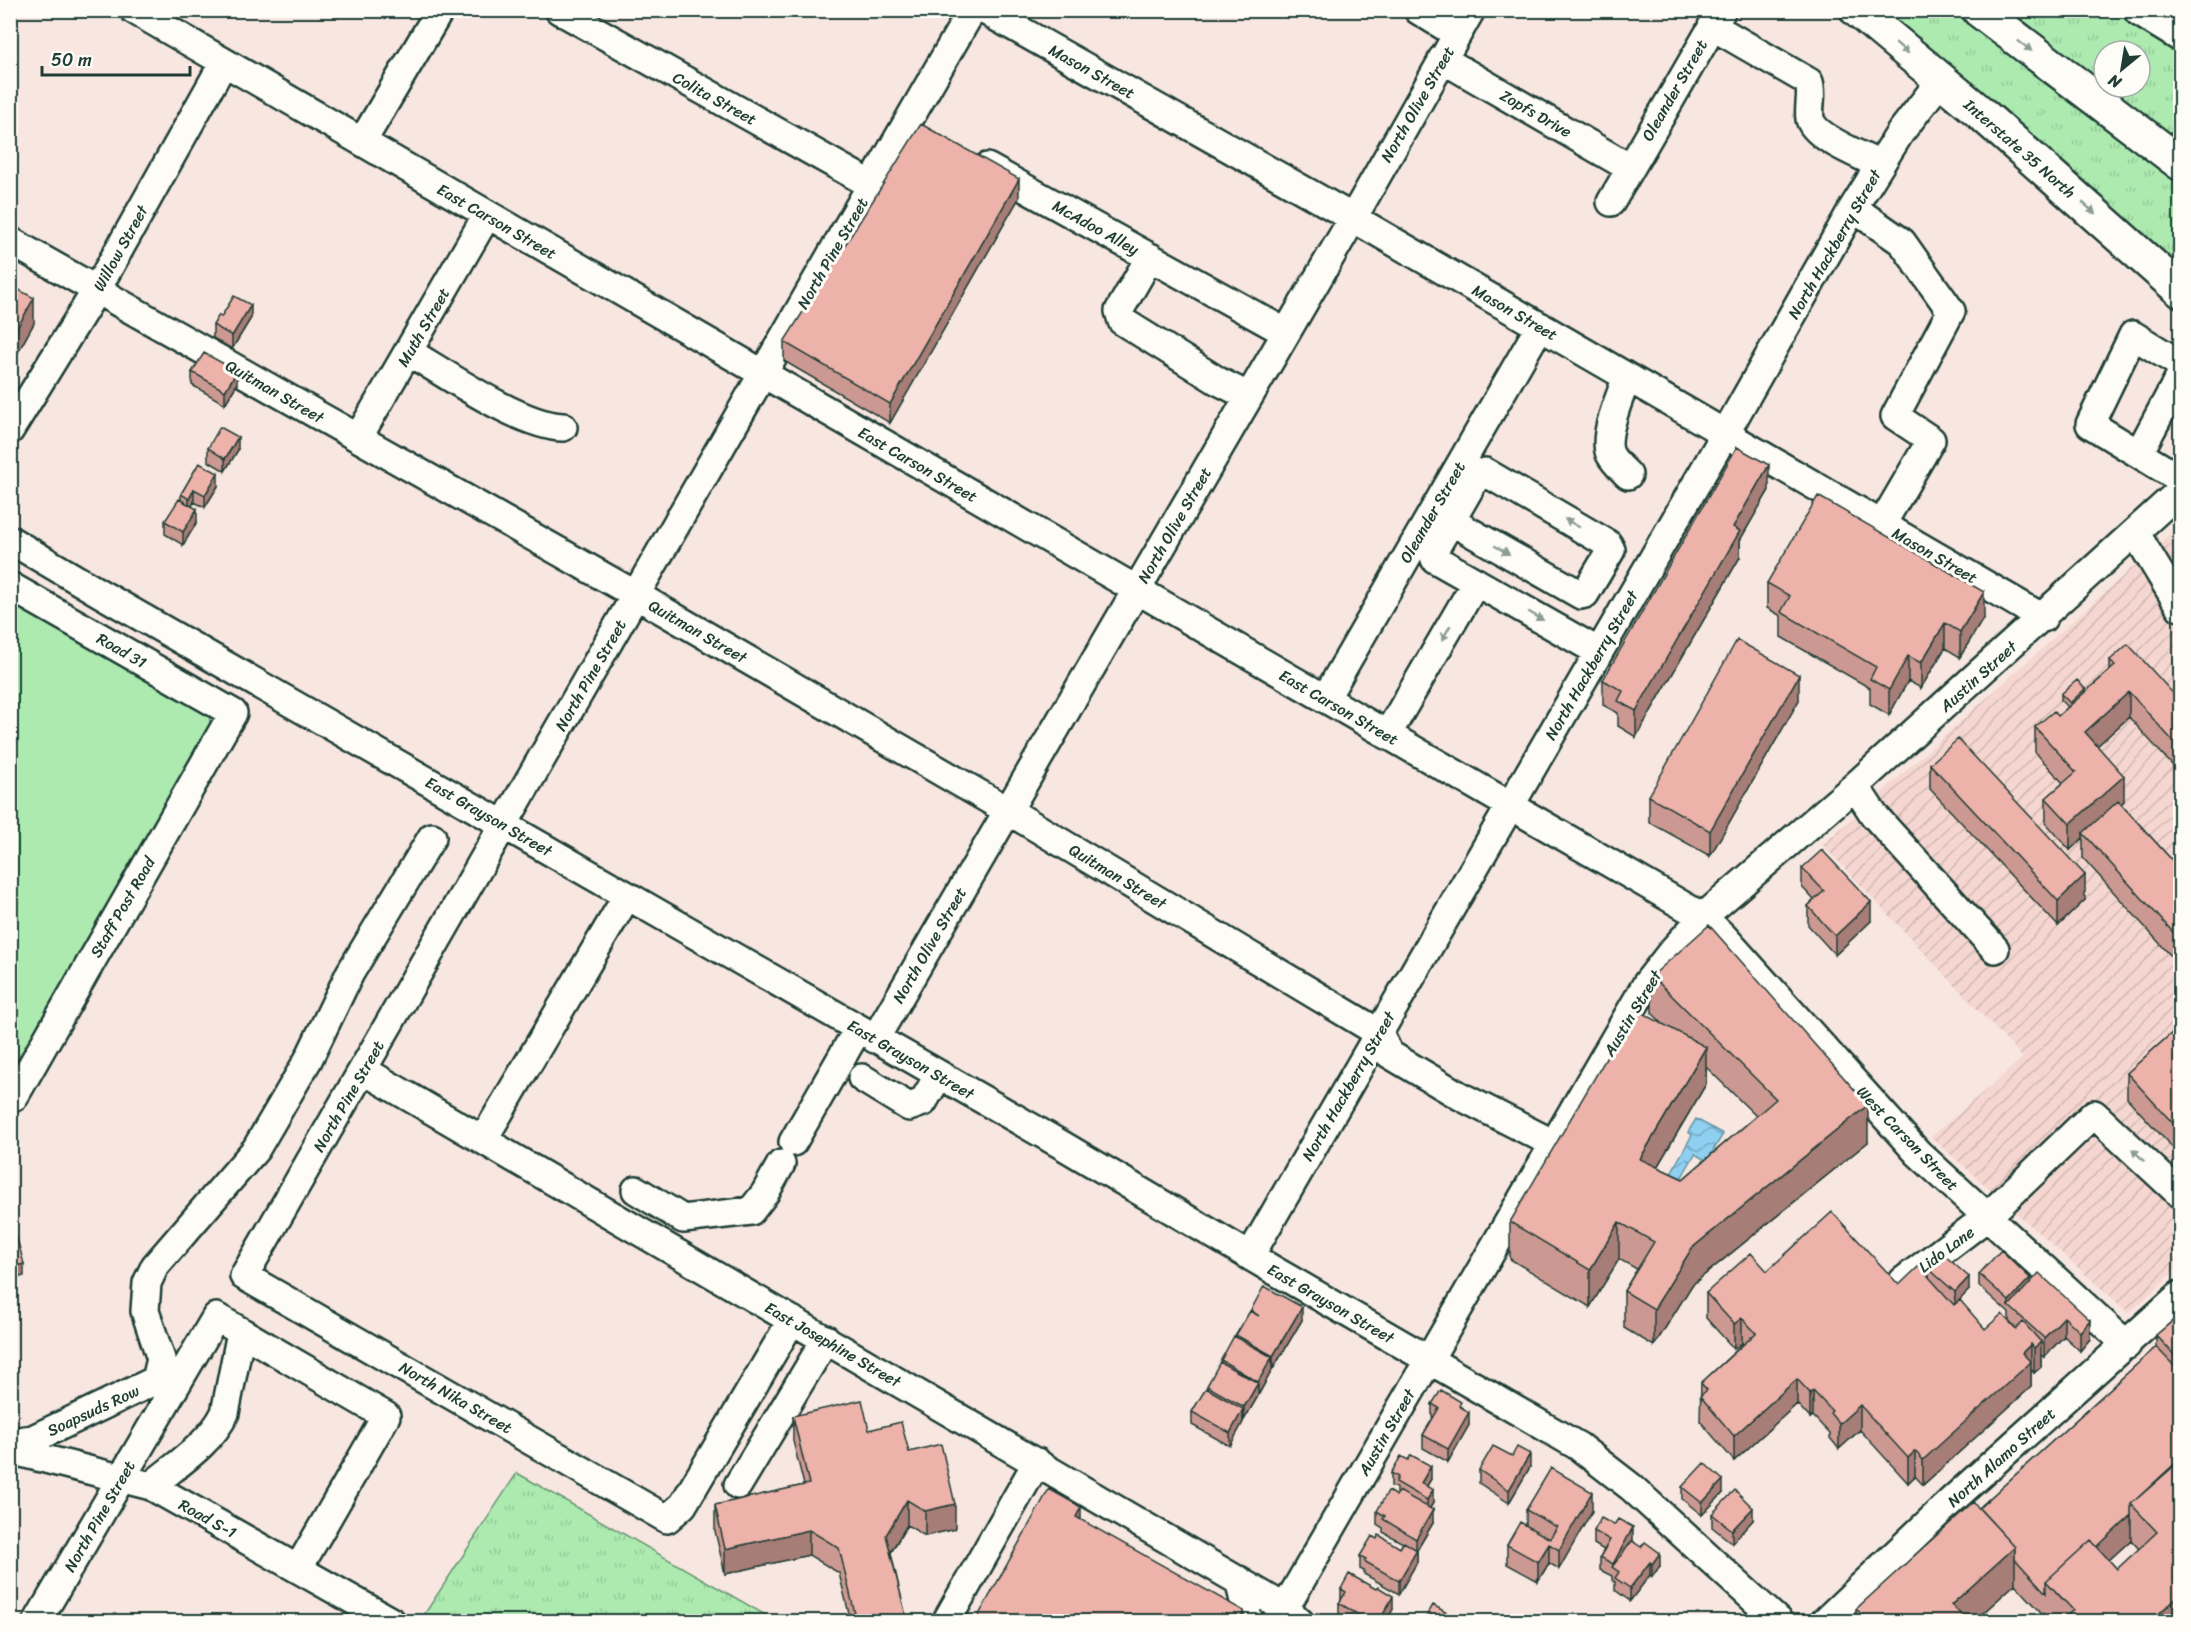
<svg xmlns="http://www.w3.org/2000/svg" width="2191" height="1632" viewBox="0 0 2191 1632" font-family="Sriracha,sans-serif">
  <style>
    .industrial { fill: url(#industrial-furrows) }
    .grass { fill: url(#grass-tufts); stroke: #669472; stroke-width: 1.5; fill-rule: evenodd }
    .park { fill: #adeab0; stroke: #669472; stroke-width: 1.5 }
    .water { fill: url(#water-waves); stroke: #6295a5; stroke-width: 1.5 }
    .lines { fill: none; stroke-linecap: round; stroke-linejoin: round }
    .minor-casing { stroke: #1f3d34; stroke-width: 32 }
    .major-casing { stroke: #1f3d34; stroke-width: 38 }
    .highway-casing { stroke: #1f3d34; stroke-width: 38 }
    .minor { stroke: #fdfcf7; stroke-width: 27 }
    .major { stroke: #fdfcf7; stroke-width: 33 }
    .highway { stroke: #fdfcf7; stroke-width: 33 }
    .wall { fill: #cc9992; stroke: #1f3d34; stroke-width: 1.5; fill-rule: evenodd }
    .shaded-wall { fill: #a67d77; stroke: #1f3d34; stroke-width: 1.5 }
    .building { fill: #edb2aa; stroke: #1f3d34; stroke-width: 1.5 }
    .oneway { fill: #8e9c96 }
    .labels { text-anchor: middle; stroke-width: 6; stroke-linejoin: round; paint-order: stroke }
    .street-label { font-size: 16px; fill: #1f3d34; stroke: #fdfcf7 }
  </style>
  <defs>
    <pattern id="industrial-furrows" width="10" height="10" patternUnits="userSpaceOnUse" patternTransform="scale(1.5)"><rect width="10" height="10" fill="#f5d6d0"/><path d="M-1 1l2-2M0 10L10 0M9 11l2-2" fill="none" stroke="#d2b9b3"/></pattern>
    <pattern id="grass-tufts" width="24" height="20" patternUnits="userSpaceOnUse" patternTransform="scale(1.5)"><rect width="24" height="20" fill="#adeab0"/><path d="M3 7l-1-3M5 7V3M7 7l1-3M15 17l-1-3M17 17v-4M19 17l1-3" fill="none" stroke="#94ca98"/></pattern>
    <pattern id="water-waves" width="16" height="10" patternUnits="userSpaceOnUse" patternTransform="scale(1.5)"><rect width="16" height="10" fill="#8fcff0"/><path d="M0 5q4-4 8 0t8 0" fill="none" stroke="#74a9c3"/></pattern>
  </defs>
  <rect width="100%" height="100%" fill="#f8e6e0"/>
  <filter id="ink" filterUnits="userSpaceOnUse"><feTurbulence type="fractalNoise" baseFrequency=".0167" numOctaves="2"/><feDisplacementMap in="SourceGraphic" scale="12" xChannelSelector="R" yChannelSelector="G"/><feConvolveMatrix kernelMatrix="1 2 1 2 8 2 1 2 1" color-interpolation-filters="sRGB"/></filter>
  <g filter="url(#ink)">
    <path class="industrial" d="M2180 525V1266L2129 1313 1931 1137 2023 1058 1823 845Z"/>
    <path class="grass" d="M1875 11H2180V278ZM2104 51H2140V87H2104Z
      M517 1473 776 1621H420Z"/>
    <path class="park" d="M11 599 191 701 209 716 211 728 11 1077Z"/>
    <path class="water" d="M1696 1119 1723 1134 1707 1161 1695 1154 1676 1187 1666 1182 1692 1135 1688 1132Z"/>
    <g class="lines">
      <defs>
        <path id="minor" d="M134 10 1703 917 1723 936 1918 1153 2127 1345
          M559 10 872 185
          M984 10 1353 218 2043 618
          M1418 10 1457 34
          M1712 26 1809 82C1813 94 1808 107 1810 119 1815 138 1863 156 1880 165
          M1442 59 1630 168
          M362 142 440 10
          M987 167 1285 332
          M1611 202 1721 12
          M1853 208 1902 242 1951 311 1895 416 1931 440 1882 524
          M10 241 636 595 1007 810 1379 1033 1389 1054 1460 1096 1554 1144
          M1150 257 1119 311 1122 321 1218 381 1248 396
          M409 352C446 374 521 426 563 427
          M2180 364 2133 335 2090 424 2180 479
          M1627 377C1621 395 1602 435 1610 454 1614 462 1622 469 1628 475
          M10 430 97 289 224 62
          M358 438 487 215
          M2139 453 2180 376
          M1451 521 1581 595 1585 594 1611 550 1608 544 1485 472 1478 474 1433 552 1435 559 1599 652
          M2135 532 2180 607
          M10 540 103 595 1062 1145 1270 1268 1578 1446 1631 1487 1779 1622
          M10 586 233 713 14 1097 10 1099
          M1325 699 1540 326
          M1387 735 1476 582
          M1855 786 1874 815 1995 949
          M875 1039 1353 218 1471 10
          M363 1070 1285 1608 1300 1622
          M862 1078 909 1107 923 1102 939 1075
          M483 1140 627 896
          M793 1142 858 1029
          M636 1190 683 1219 751 1211 765 1193 781 1164
          M1250 1256 1725 434 1853 208 1900 133 1941 80
          M1903 1281 1988 1216 2094 1114 2180 1194
          M792 1320 683 1505 667 1519 244 1276 972 10
          M156 1380 161 1359 145 1311 147 1283 155 1266 256 1149 308 1060 350 973 432 837
          M10 1442 33 1439 156 1380 170 1388
          M10 1450 151 1486 392 1622
          M738 1485 826 1339
          M151 1486C177 1464 210 1444 225 1413L241 1332
          M1239 1580 1249 1622
          M37 1622 216 1317 386 1416 298 1569
          M946 1622 1037 1462
          M1275 1622 1285 1608 1647 983 1672 951 1703 917 1855 786 2180 491
          M1824 1622 1950 1502 2180 1295"/>
        <path id="major" d="M1857 10 1982 114 2180 290"/>
        <path id="highway" d="M1979 10 2180 163
          M2141 10 2180 34"/>
      </defs>
      <use href="#minor" class="minor-casing"/>
      <use href="#major" class="major-casing"/>
      <use href="#highway" class="highway-casing"/>
      <use href="#minor" class="minor"/>
      <use href="#major" class="major"/>
      <use href="#highway" class="highway"/>
    </g>
    <path class="wall" d="M1019 198 890 423 784 361V342Z
      M10 285 34 323 12 363 10 362Z
      M221 317 251 318 232 349 213 338V325Z
      M192 372 237 384 225 404 192 385Z
      M208 448 238 450 225 471 208 461Z
      M199 463 218 486 205 507 194 502 192 506 197 522 183 545 165 534V521L181 500V494Z
      M1769 490 1740 540V557L1636 737 1618 726V713L1603 705V680Z
      M1767 583 1984 617 1960 657 1945 648 1921 688 1908 681 1889 715 1870 704V688L1781 637V616L1767 608Z
      M2110 660 2181 702V775L2129 717 2097 746 2124 801 2121 804 2181 870V967L2083 858V838L2070 850 2046 823V798L2063 783 2035 752V727L2058 716 2068 707 2061 700V694L2085 692 2110 670Z
      M1799 700 1710 856 1649 822V796Z
      M1930 764 2085 900 2058 926 1930 789Z
      M1802 868 1871 921 1835 955 1808 925V906L1814 900 1802 887Z
      M1652 976 1868 1142 1692 1285 1654 1346 1624 1328V1291L1637 1269 1619 1259 1590 1307 1510 1259V1222L1662 1023 1652 1013ZM1706 1067 1756 1116 1683 1179 1657 1167 1706 1084Z
      M2181 1025V1157L2127 1098V1073Z
      M1929 1269 1969 1290 1958 1301 1985 1329 2009 1321V1313L1979 1286V1274L2030 1283 2090 1339 2080 1351 2064 1336 2044 1357 2041 1355V1367L2034 1373 2031 1369V1387L1923 1485 1915 1476 1908 1483 1860 1430 1839 1449 1830 1438V1434L1813 1416 1810 1418 1797 1404 1734 1461 1700 1421 1701 1383 1743 1344 1742 1343 1734 1349 1706 1318V1293L1767 1271 1899 1285 1929 1278Z
      M1251 1310 1302 1320 1273 1369 1272 1368V1370L1258 1396 1244 1420H1243V1422L1230 1446 1192 1425V1412L1207 1388V1386L1221 1362V1360L1236 1338V1335L1251 1312Z
      M2181 1314V1622H2050L2015 1584 1973 1622H1856V1609L1979 1508 2156 1347V1335ZM2131 1540 2139 1549 2117 1569 2109 1560Z
      M1432 1404 1461 1407 1469 1425 1448 1462 1423 1448V1435L1433 1418 1432 1417Z
      M793 1416 869 1430 909 1452 955 1529 925 1536 907 1525 891 1553 907 1622H851L839 1573 809 1555 725 1574 715 1531V1505L804 1485 793 1441Z
      M1512 1456 1530 1467 1509 1503 1479 1483V1470Z
      M1391 1473 1431 1479 1427 1486 1433 1503 1430 1508 1433 1523 1417 1550V1562L1399 1594 1364 1574V1571L1360 1569V1556L1377 1539 1400 1548 1403 1543 1383 1532V1528L1377 1524V1511L1397 1495 1396 1494V1488L1391 1486Z
      M1682 1487 1723 1493 1702 1515 1682 1499Z
      M1526 1510 1592 1511 1559 1569 1549 1563 1538 1581 1507 1564V1545L1526 1526Z
      M1712 1514 1753 1520 1732 1543 1712 1527Z
      M1594 1531 1633 1540V1541L1660 1566 1652 1577 1650 1575 1630 1601 1615 1590V1582L1612 1580V1576L1600 1570V1557L1604 1550 1594 1544Z
      M1341 1589 1393 1609 1386 1622H1348L1339 1616V1603L1341 1601Z"/>
    <path class="shaded-wall" d="M1019 179V198L890 423V404Z
      M12 257V269L10 273V260Z
      M34 298V323L12 363V337Z
      M251 305V318L232 349V336Z
      M237 371V384L225 404V391Z
      M238 437V450L225 471V459Z
      M1769 465V490L1740 540V557L1636 737V711L1733 527Z
      M218 473V486L205 507V495Z
      M194 489V502L189 511V499Z
      M197 509V522L183 545V532Z
      M1984 592V617L1960 657V632Z
      M1945 623V648L1921 688V663Z
      M1908 656V681L1889 715V690Z
      M1799 675V700L1710 856V831Z
      M2085 689V695L2070 709V703Z
      M2129 692V717L2085 757V732Z
      M2124 776V801L2086 836 2083 833V838L2070 850V824Z
      M2085 875V900L2058 926V901Z
      M1871 902V921L1835 955V936Z
      M1706 1047V1084L1640 1196V1159Z
      M1868 1105V1142L1692 1285 1654 1346V1309L1692 1248Z
      M1619 1222V1259L1590 1307V1270Z
      M24 1264V1276L10 1280V1267Z
      M1969 1277V1290L1955 1305V1292Z
      M2030 1278V1291L2009 1306V1301Z
      M1302 1307V1320L1273 1369V1356Z
      M2064 1317V1336L2044 1357V1338Z
      M1742 1318V1343L1734 1349V1324Z
      M2090 1320V1339L2080 1351V1332Z
      M2041 1342V1367L2034 1373V1348Z
      M2031 1344V1387L1923 1485V1460L2022 1353Z
      M1272 1357V1370L1258 1395V1382Z
      M1797 1379V1404L1734 1461V1436Z
      M1258 1383V1396L1244 1420V1407Z
      M1813 1391V1416L1810 1418V1393Z
      M1860 1405V1430L1839 1449V1424Z
      M1243 1409V1422L1230 1446V1433Z
      M1469 1412V1425L1448 1462V1449Z
      M1915 1451V1476L1908 1483V1458Z
      M1530 1454V1467L1509 1503V1490Z
      M1431 1466V1479L1421 1496V1483Z
      M1723 1480V1493L1702 1515V1503Z
      M1433 1490V1503L1427 1513V1500Z
      M1592 1492V1511L1559 1569V1550Z
      M907 1500V1525L886 1560V1535Z
      M955 1504V1529L925 1536V1511Z
      M1081 1507V1532L1076 1517Z
      M1753 1508V1520L1732 1543V1530Z
      M1433 1510V1523L1417 1550V1562L1399 1594V1581L1416 1551V1539Z
      M2131 1515V1540L2064 1601 2052 1587Z
      M1633 1527V1540L1617 1570 1613 1567V1564Z
      M809 1530V1555L725 1574V1549Z
      M1549 1544V1563L1538 1581V1562Z
      M2015 1547V1584L1973 1622H1951V1605Z
      M1660 1553V1566L1652 1577V1564Z
      M1650 1562V1575L1630 1601V1588Z
      M2181 1593V1622H2150Z
      M1393 1596V1609L1386 1622H1379Z
      M1244 1611V1622H1238Z"/>
    <path class="building" d="M921 124 1019 179 890 404 784 342Z
      M10 285 34 298 12 337H10Z
      M234 296 251 305 232 336 213 325 219 315 221 317Z
      M204 353 237 371 225 391 192 372Z
      M220 427 238 437 225 459 208 448Z
      M1737 447 1769 465 1733 527 1740 531 1636 711 1618 701 1623 691 1603 680Z
      M199 463 218 473 205 495 194 489 189 499 181 494Z
      M1818 496 1984 592 1960 632 1945 623 1921 663 1908 656 1889 690 1870 679 1876 667 1781 612 1790 596 1767 583Z
      M179 499 197 509 183 532 165 521Z
      M1737 640 1799 675 1710 831 1649 796Z
      M2128 644 2181 702V750L2129 692 2085 732 2124 776 2070 824 2046 798 2076 772 2035 727 2054 711 2058 716 2115 666 2110 660Z
      M2077 680 2085 689 2070 703 2061 694Z
      M1958 739 2085 875 2058 901 1930 764Z
      M2118 801 2181 870V941L2083 833Z
      M1822 850 1871 902 1835 936 1808 906 1824 891 1802 868Z
      M1709 925 1868 1105 1692 1248 1654 1309 1624 1291 1654 1242 1619 1222 1590 1270 1510 1222 1635 1009 1706 1047 1640 1159 1683 1179 1776 1099 1652 976Z
      M2181 1025V1132L2127 1073Z
      M1832 1212 1899 1285 1919 1266 1954 1305 1960 1300 1985 1329 2002 1314 2016 1329 2023 1322 2041 1342 2034 1348 2031 1344 2022 1353 2031 1362 1923 1460 1915 1451 1908 1458 1860 1405 1839 1424 1830 1413 1832 1411 1813 1391 1810 1393 1797 1379 1734 1436 1700 1396 1707 1390 1701 1383 1756 1333 1742 1318 1734 1324 1706 1293 1751 1253 1767 1271Z
      M10 1213 24 1264 10 1267Z
      M2001 1250 2030 1278 2009 1301 1979 1274Z
      M1943 1254 1969 1277 1955 1292 1929 1269Z
      M2039 1273 2090 1320 2080 1332 2064 1317 2044 1338 2009 1306Z
      M1264 1286 1302 1307 1273 1356 1236 1335 1250 1311 1259 1316 1251 1310Z
      M2181 1314V1362L2156 1335Z
      M1234 1336 1272 1357 1258 1382 1221 1360Z
      M2156 1347 2181 1373V1460L2131 1504V1515L2097 1547 2091 1540 2046 1581V1593L2015 1559V1547L1979 1508Z
      M1220 1362 1258 1383 1244 1407 1207 1386Z
      M1206 1388 1243 1409 1230 1433 1192 1412Z
      M1441 1390 1461 1402 1459 1406 1469 1412 1448 1449 1423 1435 1439 1408 1432 1404Z
      M862 1400 869 1430 901 1422 909 1452 941 1444 955 1504 925 1511 907 1500 886 1535 907 1620 898 1622H857L839 1548 809 1530 725 1549 715 1505 809 1484 793 1416Z
      M1493 1446 1512 1456 1517 1447 1530 1454 1509 1490 1479 1470Z
      M1411 1455 1431 1466 1421 1483 1433 1490 1427 1500 1396 1482 1398 1477 1391 1473 1401 1456 1408 1460Z
      M2180 1459 2181 1593 2150 1622H2060L2073 1610 2046 1581 2091 1540 2117 1569 2157 1532 2131 1504Z
      M1704 1463 1723 1480 1702 1503 1682 1487Z
      M1551 1468 1592 1492 1559 1550 1549 1544 1538 1562 1507 1545 1520 1522 1550 1539 1557 1527 1526 1510Z
      M1049 1489 1081 1507 1076 1517 1244 1611 1238 1622H975Z
      M1735 1490 1753 1508 1732 1530 1712 1514Z
      M1388 1491 1396 1496 1399 1491 1433 1510 1416 1539 1383 1519 1385 1516 1377 1511Z
      M1973 1502 2015 1547 1951 1605 1969 1622H1871L1856 1609Z
      M1601 1518 1614 1525 1618 1519 1633 1527 1613 1564 1600 1557 1610 1540 1594 1531Z
      M1379 1535 1400 1548 1404 1542 1417 1550 1399 1581 1364 1561 1366 1559 1360 1556 1372 1536 1377 1539Z
      M1632 1541 1641 1547 1645 1542 1660 1553 1652 1564 1650 1562 1630 1588 1615 1578 1619 1572 1612 1567Z
      M1349 1574 1376 1589 1378 1587 1393 1596 1379 1622H1370L1339 1603 1346 1592 1341 1589Z
      M1433 1605 1456 1618 1454 1622H1423Z"/>
    <defs><path id="oneway-solid" d="M-6-.8H1V-3.2L6.5 0L1 3.2V.8H-6Z" transform="scale(1.5)"/></defs>
    <g class="oneway">
      <use href="#oneway-solid" transform="translate(2025 46) rotate(37)"/>
      <use href="#oneway-solid" transform="translate(1902 48) rotate(40)"/>
      <use href="#oneway-solid" transform="translate(2089 208) rotate(41)"/>
      <use href="#oneway-solid" transform="translate(1572 523) rotate(-150)"/>
      <use href="#oneway-solid" transform="translate(1502 550) rotate(30)"/>
      <use href="#oneway-solid" transform="translate(1536 616) rotate(30)"/>
      <use href="#oneway-solid" transform="translate(1446 633) rotate(120)"/>
      <use href="#oneway-solid" transform="translate(2138 1155) rotate(-137)"/>
    </g>
  </g>
  <g class="labels">
    <g class="street-label">
      <text transform="translate(1092 71) rotate(29)" y="6">Mason Street</text>
      <text transform="translate(1674 90) rotate(-60)" y="6">Oleander Street</text>
      <text transform="translate(715 98) rotate(29)" y="6">Colita Street</text>
      <text transform="translate(1417 104) rotate(-60)" y="6">North Olive Street</text>
      <text transform="translate(1536 113) rotate(30)" y="6">Zopfs Drive</text>
      <text transform="translate(2020 148) rotate(41)" y="6">Interstate 35 North</text>
      <text transform="translate(497 221) rotate(30)" y="6">East Carson Street</text>
      <text transform="translate(1096 227) rotate(29)" y="6">McAdoo Alley</text>
      <text transform="translate(1834 244) rotate(-60)" y="6">North Hackberry Street</text>
      <text transform="translate(120 248) rotate(-61)" y="6">Willow Street</text>
      <text transform="translate(832 253) rotate(-60)" y="6">North Pine Street</text>
      <text transform="translate(1515 312) rotate(30)" y="6">Mason Street</text>
      <text transform="translate(423 327) rotate(-60)" y="6">Muth Street</text>
      <text transform="translate(275 391) rotate(30)" y="6">Quitman Street</text>
      <text transform="translate(918 464) rotate(30)" y="6">East Carson Street</text>
      <text transform="translate(1432 512) rotate(-60)" y="6">Oleander Street</text>
      <text transform="translate(1174 525) rotate(-60)" y="6">North Olive Street</text>
      <text transform="translate(1935 555) rotate(30)" y="6">Mason Street</text>
      <text transform="translate(698 631) rotate(30)" y="6">Quitman Street</text>
      <text transform="translate(122 650) rotate(30)" y="6">Road 31</text>
      <text transform="translate(1591 665) rotate(-60)" y="6">North Hackberry Street</text>
      <text transform="translate(590 675) rotate(-60)" y="6">North Pine Street</text>
      <text transform="translate(1978 676) rotate(-42)" y="6">Austin Street</text>
      <text transform="translate(1339 707) rotate(30)" y="6">East Carson Street</text>
      <text transform="translate(489 816) rotate(30)" y="6">East Grayson Street</text>
      <text transform="translate(1118 876) rotate(31)" y="6">Quitman Street</text>
      <text transform="translate(122 907) rotate(-60)" y="6">Staff Post Road</text>
      <text transform="translate(929 945) rotate(-60)" y="6">North Olive Street</text>
      <text transform="translate(1632 1013) rotate(-59)" y="6">Austin Street</text>
      <text transform="translate(911 1059) rotate(30)" y="6">East Grayson Street</text>
      <text transform="translate(1348 1086) rotate(-60)" y="6">North Hackberry Street</text>
      <text transform="translate(348 1096) rotate(-60)" y="6">North Pine Street</text>
      <text transform="translate(1908 1138) rotate(46)" y="6">West Carson Street</text>
      <text transform="translate(1946 1249) rotate(-37)" y="6">Lido Lane</text>
      <text transform="translate(1331 1303) rotate(30)" y="6">East Grayson Street</text>
      <text transform="translate(833 1344) rotate(30)" y="6">East Josephine Street</text>
      <text transform="translate(456 1397) rotate(30)" y="6">North Nika Street</text>
      <text transform="translate(93 1410) rotate(-25)" y="6">Soapsuds Row</text>
      <text transform="translate(1386 1432) rotate(-60)" y="6">Austin Street</text>
      <text transform="translate(2001 1457) rotate(-42)" y="6">North Alamo Street</text>
      <text transform="translate(99 1516) rotate(-60)" y="6">North Pine Street</text>
      <text transform="translate(208 1518) rotate(29)" y="6">Road S-1</text>
    </g>
  </g>
  <rect width="2191" height="1632" fill="none" stroke="#fdfcf7" stroke-width="36"/>
  <rect x="18" y="18" width="2155" height="1596" fill="none" stroke="#1f3d34" stroke-width="2" filter="url(#ink)"/>
  <g transform="translate(2122 69) rotate(210)"><circle r="28" fill="#fdfcf7" stroke="#a4b0a9" stroke-width="1.5"/>
  <path d="M0-4.5L10 22L0 15L-10 22Z" fill="#1f3d34"/>
  <text y="-9" font-size="16" font-weight="bold" text-anchor="middle" fill="#1f3d34">N</text>
  </g>
  <path d="M42 66v9h148v-9" fill="none" stroke="#1f3d34" stroke-width="3"/>
  <text x="51" y="66" font-size="18" fill="#1f3d34" stroke="#fdfcf7" stroke-width="4.5" paint-order="stroke">50 m</text>
</svg>
